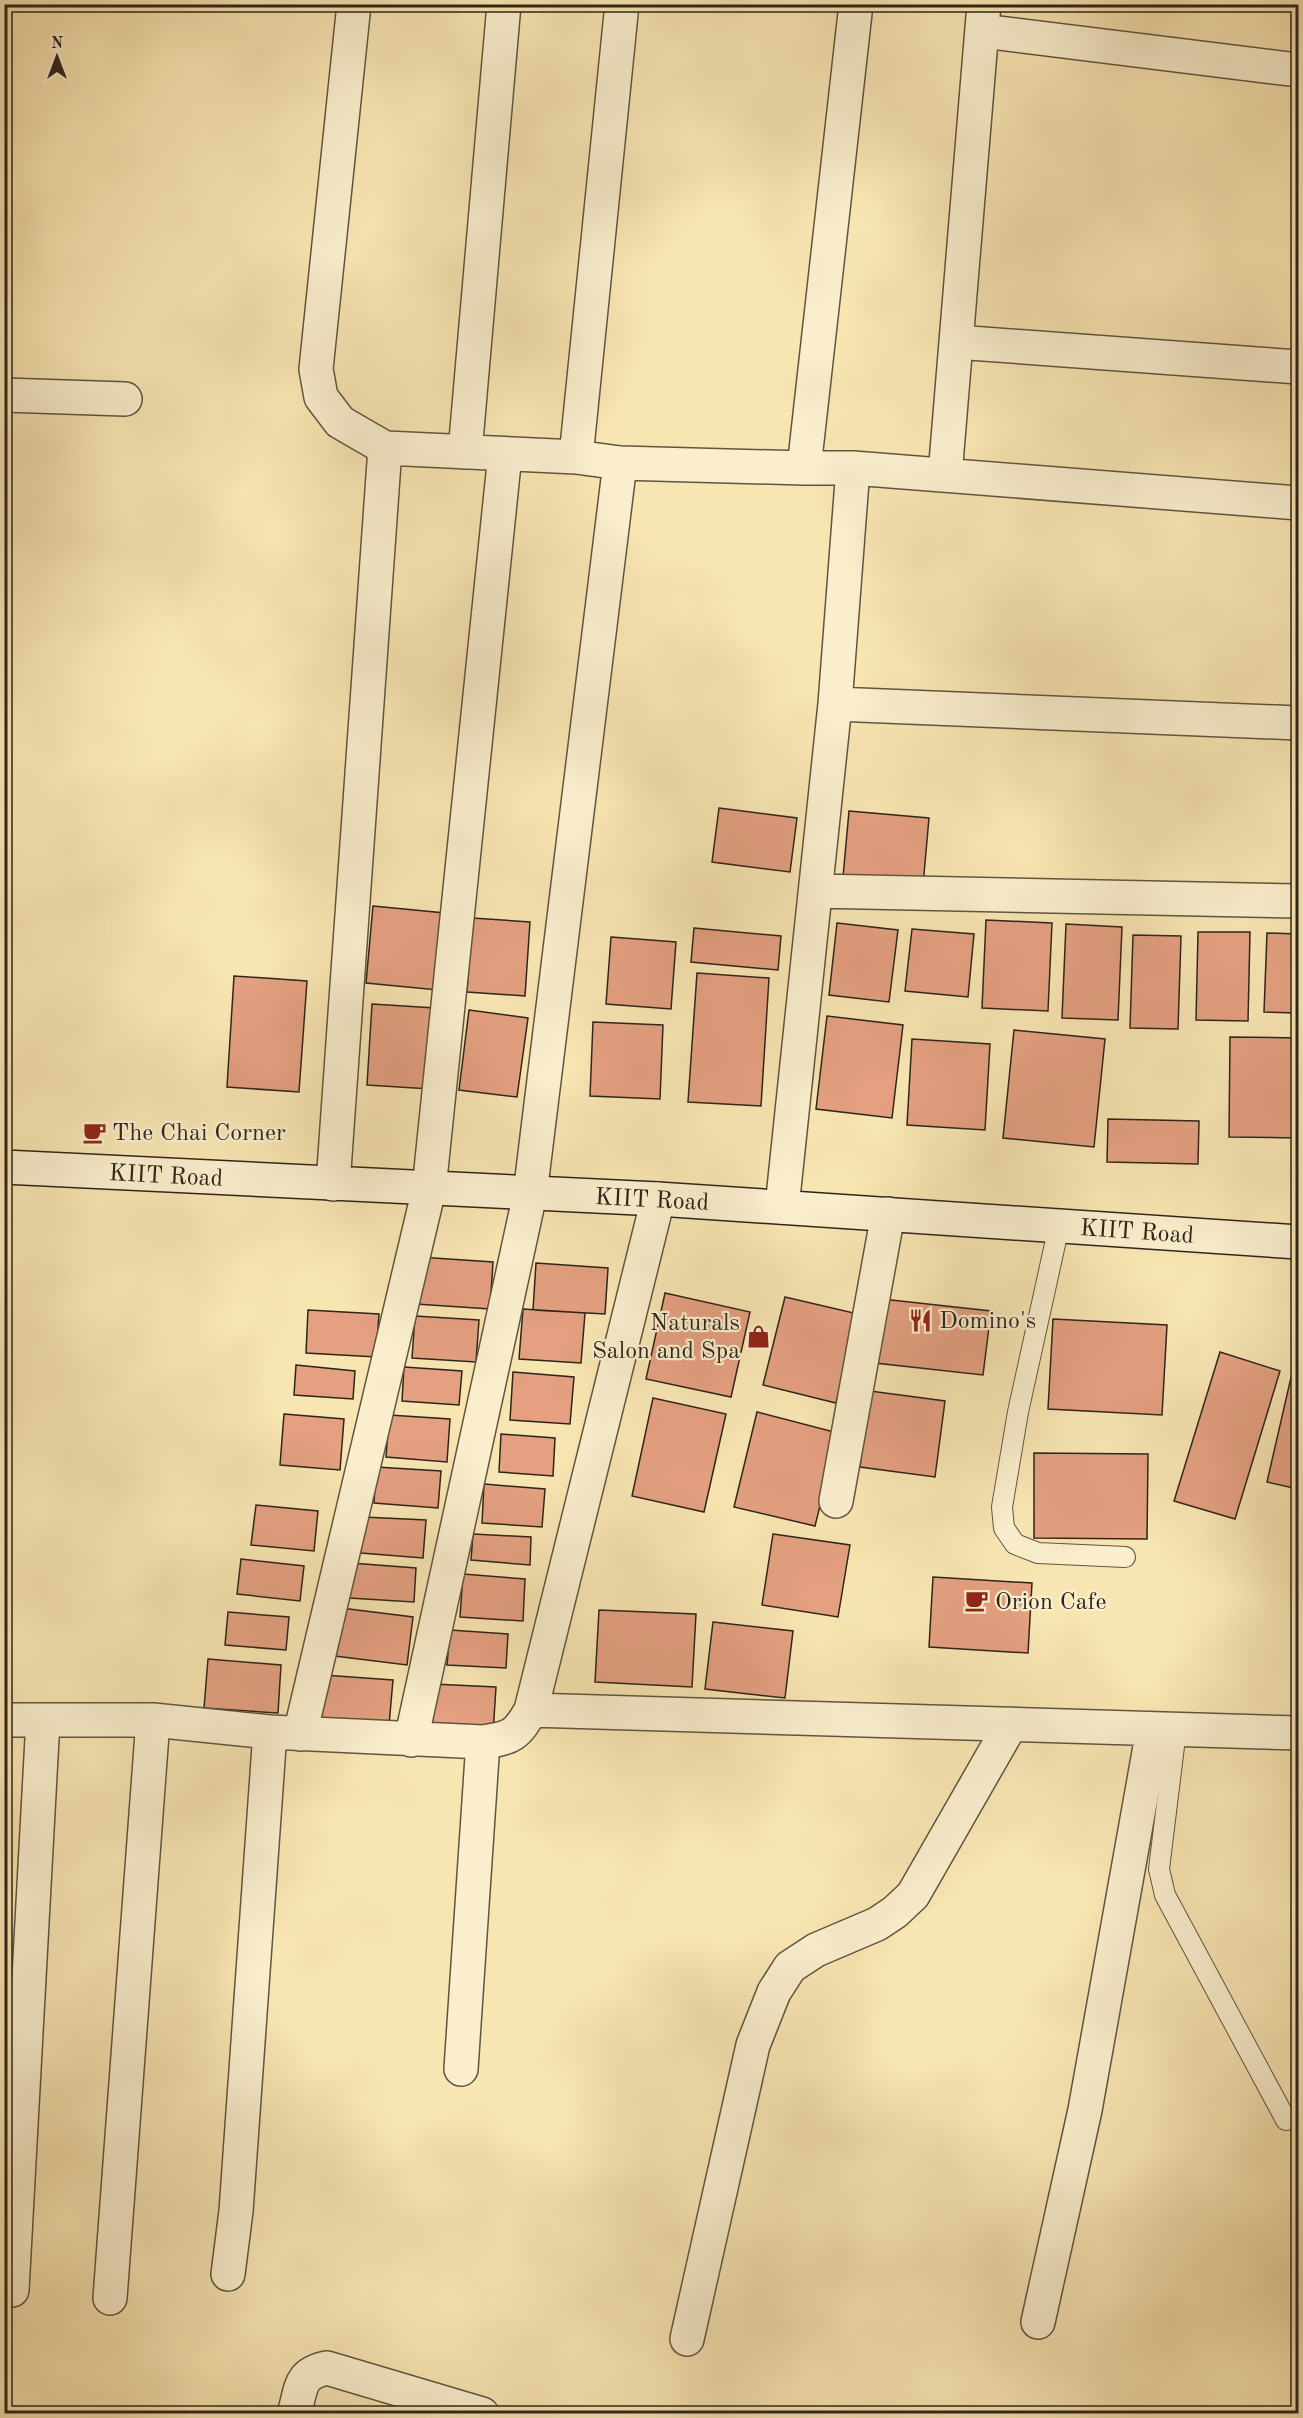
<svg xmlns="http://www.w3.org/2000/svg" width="1303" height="2418" viewBox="0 0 1303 2418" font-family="'Old Standard TT',serif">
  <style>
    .building { fill: #e4a081; stroke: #2e251a; stroke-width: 1.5 }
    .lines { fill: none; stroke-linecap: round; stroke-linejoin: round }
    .service-casing { stroke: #605540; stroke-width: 22 }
    .minor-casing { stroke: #605540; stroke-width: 36 }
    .secondary-casing { stroke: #2e251a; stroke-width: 36 }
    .service { stroke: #faeecd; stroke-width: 20 }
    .minor { stroke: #faeecd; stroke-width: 33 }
    .secondary { stroke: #faeecd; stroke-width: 33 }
    .labels { text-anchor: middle; stroke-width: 4.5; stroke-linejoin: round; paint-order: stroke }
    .poi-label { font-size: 24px; fill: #2e251a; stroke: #faeecd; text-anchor: start }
    .street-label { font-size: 24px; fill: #2e251a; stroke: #faeecd }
  </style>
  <rect width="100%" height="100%" fill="#f7e5b2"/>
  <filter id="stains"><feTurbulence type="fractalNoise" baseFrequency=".00333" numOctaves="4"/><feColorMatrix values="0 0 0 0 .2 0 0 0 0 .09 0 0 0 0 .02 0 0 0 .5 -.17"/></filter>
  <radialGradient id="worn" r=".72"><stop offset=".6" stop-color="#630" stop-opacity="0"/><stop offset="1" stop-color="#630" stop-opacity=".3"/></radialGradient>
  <path class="building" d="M719 808 797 818 790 872 712 862Z
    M849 811 929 818 923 885 843 877Z
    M373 906 445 913 438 990 366 983Z
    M472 918 530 922 525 996 467 992Z
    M986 920 1052 923 1048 1011 982 1008Z
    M837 923 898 930 889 1002 829 995Z
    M1066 924 1122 927 1118 1020 1062 1018Z
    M694 928 781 936 778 970 691 962Z
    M912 929 974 934 968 997 905 991Z
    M1198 932H1250L1248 1021 1196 1020Z
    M1267 933 1298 934V1013L1264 1012Z
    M1133 935 1181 936 1178 1029 1130 1028Z
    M611 937 676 942 671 1009 606 1004Z
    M697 973 769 978 761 1106 688 1102Z
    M234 976 307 981 299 1092 227 1087Z
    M372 1004 435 1008 430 1089 367 1085Z
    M469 1010 528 1018 517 1097 459 1090Z
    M827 1016 903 1025 892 1118 816 1109Z
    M593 1022 663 1025 660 1099 590 1096Z
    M1014 1030 1105 1039 1094 1147 1003 1138Z
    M1230 1037 1298 1038V1138L1229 1137Z
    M912 1039 990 1044 985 1130 907 1125Z
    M1108 1119 1199 1121 1198 1164 1107 1162Z
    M419 1257 493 1262 490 1309 416 1304Z
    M536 1263 608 1268 605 1314 533 1310Z
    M665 1293 750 1312 731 1397 646 1379Z
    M785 1297 858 1314 836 1403 763 1385Z
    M882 1299 991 1311 983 1375 875 1363Z
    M523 1309 585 1313 581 1363 519 1359Z
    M308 1310 379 1314 376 1357 306 1353Z
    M415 1316 479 1320 476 1362 412 1358Z
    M1053 1319 1167 1325 1162 1415 1048 1409Z
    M1298 1347V1489L1267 1482Z
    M1220 1352 1280 1371 1235 1519 1174 1501Z
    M296 1365 355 1371 353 1399 294 1395Z
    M404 1367 462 1371 459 1405 402 1401Z
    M513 1372 574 1377 570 1424 510 1420Z
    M870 1391 945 1401 935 1477 860 1467Z
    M653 1398 726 1414 704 1512 632 1496Z
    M757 1412 838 1433 815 1526 734 1507Z
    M284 1414 344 1419 340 1470 280 1465Z
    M389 1415 450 1419 447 1462 386 1457Z
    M501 1434 555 1438 553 1476 499 1472Z
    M1034 1453 1148 1454 1147 1539 1034 1538Z
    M376 1467 441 1471 438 1508 374 1503Z
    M484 1484 545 1489 542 1527 482 1523Z
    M256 1505 318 1511 314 1551 251 1545Z
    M363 1517 426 1520 423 1558 361 1553Z
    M473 1534 531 1537 530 1565 471 1560Z
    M773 1534 850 1545 838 1617 762 1605Z
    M241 1559 304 1566 300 1601 237 1594Z
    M351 1563 416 1568 414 1602 349 1598Z
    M463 1574 525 1579 523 1621 460 1617Z
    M933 1577 1032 1583 1028 1653 929 1647Z
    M341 1608 413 1617 407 1665 335 1656Z
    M599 1610 696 1614 692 1687 595 1682Z
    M228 1612 289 1617 286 1650 225 1645Z
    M713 1622 793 1631 785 1698 705 1689Z
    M450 1630 508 1634 506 1668 447 1665Z
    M208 1659 281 1665 278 1713 204 1708Z
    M323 1675 393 1680 389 1725 320 1720Z
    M433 1684 496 1687 493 1734 430 1729Z"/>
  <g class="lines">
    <defs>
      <path id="service" d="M1059 1226 1018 1412 1002 1507 1004 1528 1015 1544 1038 1553 1125 1557
        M1176 1730 1159 1869 1165 1895 1286 2120"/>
      <path id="minor" d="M354 4 316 369 321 397 340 422 385 448 576 457 620 463 804 468H853
        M983 31 1298 70
        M956 342 1298 367
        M4 395 125 399
        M465 452 504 4
        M576 457 622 4
        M804 468 856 4
        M945 475 984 4
        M835 704 1298 723
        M816 891 1298 901
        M333 1184 385 448
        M782 1207 835 704 853 468 1298 503
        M836 1501 888 1214
        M531 1710 1298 1733
        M4 1720H153L270 1732 483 1742C512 1738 517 1735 531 1710L658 1199
        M300 1734 429 1189 505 454
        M411 1740 530 1194 620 463
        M461 2069 483 1742
        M228 2274 236 2211 270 1732
        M12 2290 43 1720
        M110 2298 153 1720
        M1038 2322 1085 2110 1153 1730
        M687 2339 753 2045 774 1992 790 1967 816 1950 877 1924 895 1912 913 1895 1011 1724
        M294 2414C302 2388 298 2374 327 2368L482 2414"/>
      <path id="secondary" d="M4 1167 658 1199 1298 1242"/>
    </defs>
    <use href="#service" class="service-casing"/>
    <use href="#minor" class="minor-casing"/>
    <use href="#secondary" class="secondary-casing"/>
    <use href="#service" class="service"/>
    <use href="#minor" class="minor"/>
    <use href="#secondary" class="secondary"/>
  </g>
  <defs>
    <symbol id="cafe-bare" viewBox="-9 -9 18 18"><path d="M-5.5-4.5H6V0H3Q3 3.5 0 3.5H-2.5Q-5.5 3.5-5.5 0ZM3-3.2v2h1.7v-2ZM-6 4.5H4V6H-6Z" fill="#8f2418" stroke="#faeecd" stroke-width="2.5" paint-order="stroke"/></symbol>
    <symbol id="restaurant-bare" viewBox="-9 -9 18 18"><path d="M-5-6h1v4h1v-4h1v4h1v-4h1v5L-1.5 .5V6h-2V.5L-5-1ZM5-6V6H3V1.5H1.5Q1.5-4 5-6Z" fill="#8f2418" stroke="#faeecd" stroke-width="2.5" paint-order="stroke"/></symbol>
    <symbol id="shop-bare" viewBox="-9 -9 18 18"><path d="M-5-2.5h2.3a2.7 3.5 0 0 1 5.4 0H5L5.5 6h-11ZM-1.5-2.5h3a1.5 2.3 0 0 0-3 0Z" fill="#8f2418" stroke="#faeecd" stroke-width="2.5" paint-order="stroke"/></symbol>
  </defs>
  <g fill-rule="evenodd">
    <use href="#cafe-bare" x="78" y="1116" width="33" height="33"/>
    <use href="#restaurant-bare" x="904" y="1304" width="33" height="33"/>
    <use href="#shop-bare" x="742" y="1320" width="33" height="33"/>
    <use href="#cafe-bare" x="960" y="1584" width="33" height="33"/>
  </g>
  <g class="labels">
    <g class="poi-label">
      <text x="112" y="1140">The Chai Corner</text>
      <text x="939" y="1328">Domino's</text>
      <text x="740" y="1330" text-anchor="end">Naturals<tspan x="740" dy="28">Salon and Spa</tspan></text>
      <text x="995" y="1609">Orion Cafe</text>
    </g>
    <g class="street-label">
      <text transform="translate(166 1175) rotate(3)" y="8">KIIT Road</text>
      <text transform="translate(652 1199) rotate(3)" y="8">KIIT Road</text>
      <text transform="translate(1137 1231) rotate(4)" y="8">KIIT Road</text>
    </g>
  </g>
  <rect width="1303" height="2418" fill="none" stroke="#f7e5b2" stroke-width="24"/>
  <rect x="6" y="6" width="1291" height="2406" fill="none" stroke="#2e251a" stroke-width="3"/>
  <rect x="12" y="12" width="1279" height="2394" fill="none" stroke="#2e251a" stroke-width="1.5"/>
  <g transform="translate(57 57)" stroke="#faeecd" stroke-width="4.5" paint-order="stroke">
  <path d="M0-4.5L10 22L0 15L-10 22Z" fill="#2e251a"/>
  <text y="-9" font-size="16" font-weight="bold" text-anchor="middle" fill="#2e251a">N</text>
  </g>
  <rect width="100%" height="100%" filter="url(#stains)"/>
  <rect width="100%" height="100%" fill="url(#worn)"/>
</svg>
